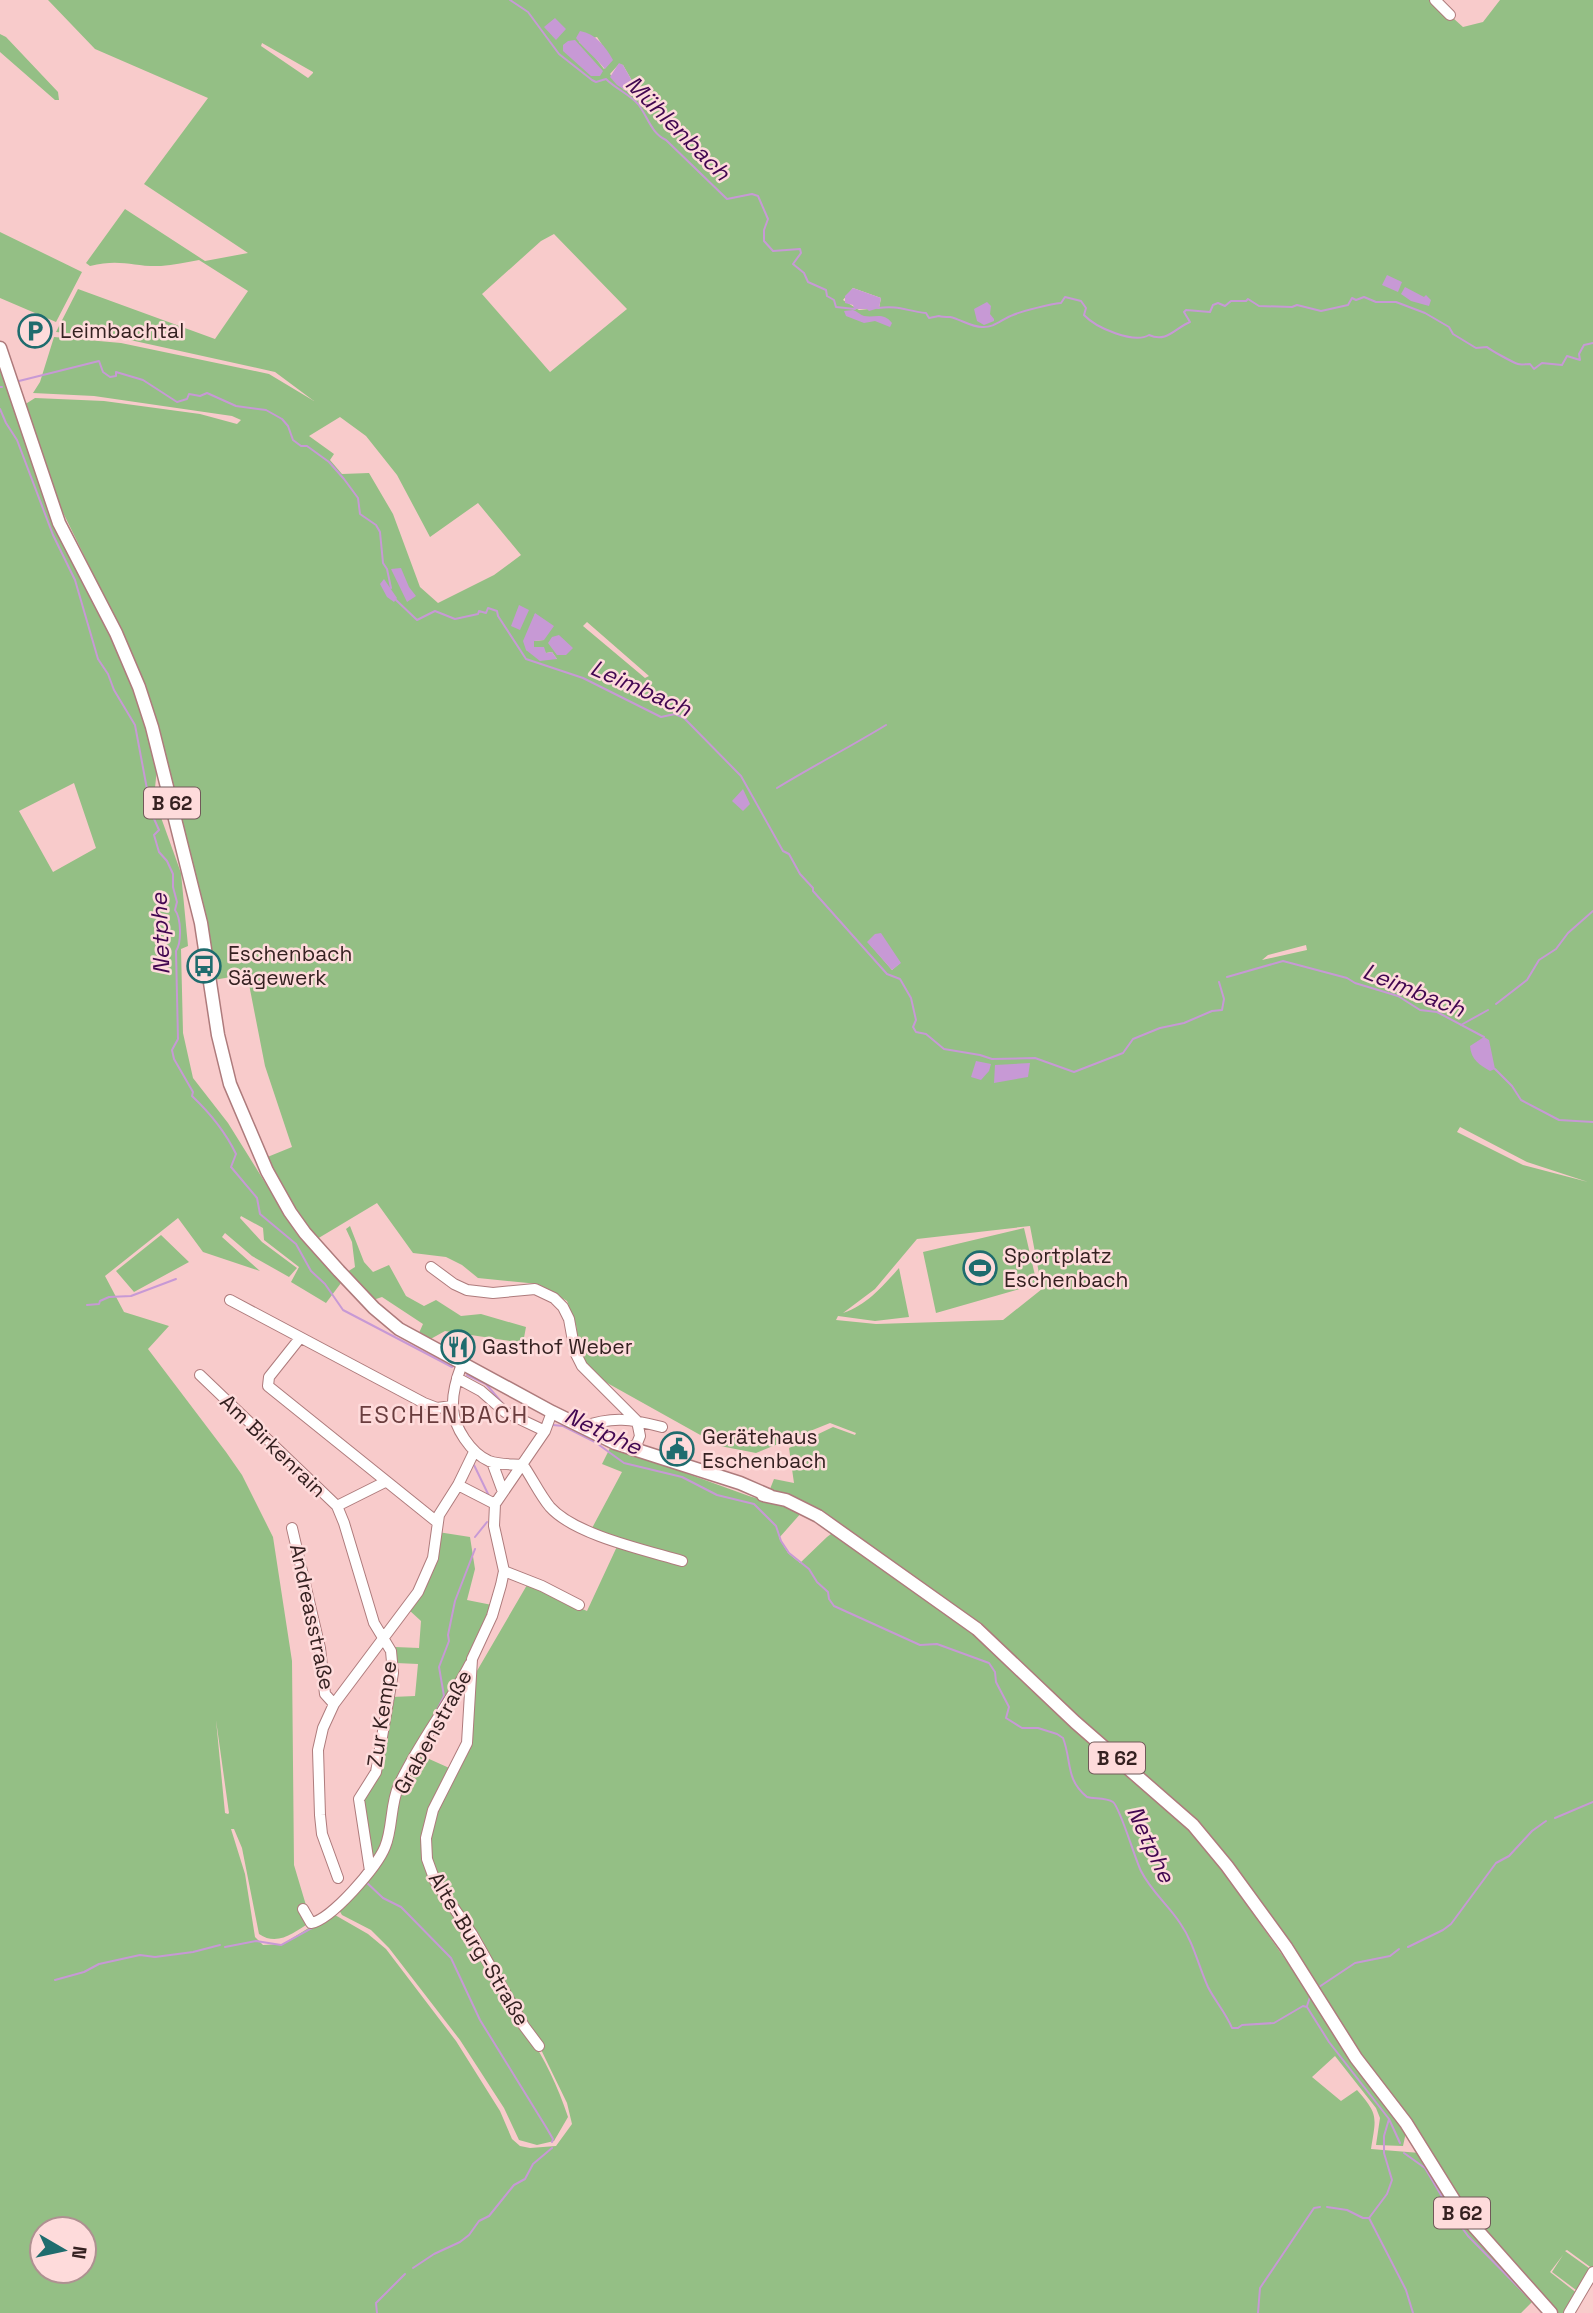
<svg xmlns="http://www.w3.org/2000/svg" width="1593" height="2313" viewBox="0 0 1593 2313" font-family="'Space Grotesk',sans-serif">
  <style>
    .green { fill: #94bf85; fill-rule: evenodd }
    .water { fill: #c799d5 }
    .lines { fill: none; stroke-linecap: round; stroke-linejoin: round }
    .stream { stroke: #c799d5; stroke-width: 2 }
    .minor-casing { stroke: #ae7b7c; stroke-width: 12 }
    .major-casing { stroke: #ae7b7c; stroke-width: 15 }
    .minor { stroke: #fff; stroke-width: 10 }
    .major { stroke: #fff; stroke-width: 12 }
    .labels { text-anchor: middle; stroke-width: 5; stroke-linejoin: round; paint-order: stroke }
    .shield { fill: #fedbdb; stroke: #715959; stroke-width: 2 }
    .shield-label { font-size: 19px; font-weight: bold; fill: #352121 }
    .poi-label { font-size: 21px; fill: #352121; stroke: #fedbdb; text-anchor: start }
    .street-label { font-size: 21px; fill: #352121; stroke: #fedbdb }
    .water-label { font-size: 23px; font-style: italic; fill: #420751; stroke: #fedbdb }
    .quarter-label { font-size: 24px; letter-spacing: 2px; fill: #6a3d3e; stroke: #fedbdb }
  </style>
  <rect width="100%" height="100%" fill="#f8cbcb"/>
  <path class="green" d="M48 0H1433L1463 27 1483 22 1500 0H1593V2269L1567 2250 1565 2251 1593 2271 1580 2293 1552 2272 1563 2255 1550 2272 1578 2294 1567 2313H1555L1458 2201 1423 2139 1201 1839 1406 2132 1403 2146 1376 2145 1380 2118 1376 2108 1335 2056 1312 2077 1341 2101 1357 2090C1379 2115 1376 2117 1371 2149L1420 2153 1460 2220 1534 2300 1521 2313H0V363L35 466 109 626 145 720 157 768 154 798 181 873 188 946 181 949 183 1033 193 1078 228 1123 297 1234 341 1283 326 1303 291 1282 299 1267 264 1240 263 1228 241 1216 240 1218 262 1242 297 1268 289 1277 252 1256 225 1233 222 1237 260 1271 203 1252 178 1218 105 1276 124 1312 169 1326 148 1349 226 1452 242 1475 273 1537 292 1661 294 1865 311 1922C294 1932 278 1947 259 1934L242 1848 234 1829H231L245 1874 255 1937 263 1945 283 1944 315 1924 335 1915 368 1934 386 1949 456 2041 500 2111 512 2139 520 2146 530 2148 556 2146 572 2124 567 2103 529 2025 523 2027C543 2055 557 2084 568 2117L554 2141 537 2145 519 2140 504 2108 460 2040 389 1948 371 1930 342 1915 339 1910 372 1874 401 1785 418 1754 456 1771 469 1745 474 1676 527 1585 587 1611 620 1540 591 1530 622 1472 602 1464 611 1446 749 1496 802 1512 779 1538 788 1553 800 1563 827 1537 843 1525 802 1501 770 1489 774 1479 794 1483 789 1448 833 1427 855 1435 856 1433 830 1423 756 1453 720 1446 609 1384 585 1368 580 1358 576 1325 567 1301 538 1284 478 1278 462 1265 446 1257 413 1253 377 1203 317 1239 269 1169 265 1158 292 1147 265 1066 247 974 214 980 150 708 101 590 50 486 24 405 35 398 104 401 200 414 237 424 241 420 232 416 94 396 33 393 40 382 54 337 121 343 269 374 314 401 275 372 121 338 56 332 78 289 215 339 248 291 199 260C187 262 173 265 161 266 133 267 121 258 90 266L86 263 125 209 205 261 248 253 144 184 208 98 95 49ZM597 37 612 60 604 69 590 51 579 42ZM262 43 313 72V73L308 78 261 46ZM619 64 623 65 639 93 624 90 610 74ZM554 234 627 309 550 372 482 294 541 241ZM853 288 881 298 879 308 859 310 843 300ZM340 417 366 436 397 475 430 537 478 503 521 555 494 575 438 603 420 587 393 514 369 473 342 474 330 460 334 454 309 436ZM535 614 544 640 534 641V648L546 653 552 652 557 659 526 650ZM587 622 649 676 645 678 583 626ZM74 783 96 848 53 872 19 811ZM868 942 900 962V963L892 970ZM1306 945 1307 950 1262 960 1268 955ZM1460 1127 1527 1162 1588 1182 1523 1165 1457 1132ZM1030 1226 1042 1289 1003 1320 876 1324 836 1320 838 1316 875 1321 909 1317 899 1268C882 1287 867 1305 843 1313L875 1289 917 1239ZM216 1720 229 1813 228 1814 225 1813ZM42 2229H84V2271H42Z
    M0 34 6 37 58 92 59 100H55L0 52Z
    M0 232 82 272 56 322 0 298Z
    M350 1226 364 1262 373 1272 389 1265 406 1296 424 1306 436 1300 461 1316 481 1314 526 1327 523 1343 445 1331 427 1341 419 1333 423 1324 382 1297 373 1300 347 1272 355 1267 352 1242 346 1229Z
    M1024 1228 1037 1284 936 1313 923 1252Z
    M161 1235 189 1262 134 1292 116 1271Z
    M438 1532 470 1537 475 1569 467 1600 492 1605 469 1658 396 1786 383 1848 370 1867 361 1800 379 1772 392 1697 415 1696 418 1664 396 1663 395 1647 419 1648 421 1621 409 1610Z"/>
  <path class="water" d="M555 18 566 29 556 40 544 27Z
    M580 31C596 34 605 46 613 60L605 69C596 58 584 49 576 38Z
    M575 40 603 71 600 76H591L563 51V45L568 41Z
    M619 63 623 65 639 93 636 97 617 85 610 77Z
    M1387 275 1402 282 1398 292 1382 285Z
    M1405 287 1424 297 1426 295 1431 300 1429 306 1411 301 1401 294Z
    M853 288 881 298 879 308 869 311 867 309H854L853 305 845 303V296Z
    M987 302 991 306 990 314 994 319V321L984 325 977 321 974 309Z
    M853 310C857 311 860 315 864 316 876 318 883 312 892 323L890 327 875 321 864 323 846 316 844 311Z
    M401 568 409 587 416 596 407 602 391 569Z
    M384 579 397 598 394 602 387 597 380 584Z
    M519 605 529 610 520 630 511 626Z
    M535 613 554 626 544 640 534 641V647H544L546 653 552 652 557 659 540 661 526 650 523 641Z
    M559 635 573 648 566 655H557L548 643 552 637Z
    M743 789 750 804 743 811 732 801Z
    M881 933 901 963 892 970 867 942 875 934Z
    M1484 1037 1489 1040 1495 1069 1490 1071C1480 1065 1471 1060 1470 1046Z
    M976 1061 991 1064 989 1071 981 1080 971 1077Z
    M1030 1063 1028 1077 994 1083 995 1065Z"/>
  <g class="lines">
    <path class="stream" d="M510 0 528 12 559 54 592 80 596 82 606 79C616 89 629 94 638 104 648 117 651 133 666 140L727 199 752 194 758 196 768 219 764 230V241L773 251 800 249 801 253 793 264 804 273 808 282 826 290 827 296 834 300 836 307 855 309
      M878 308C899 305 906 311 926 313L929 318 939 316C942 317 946 317 950 317 960 319 971 327 982 327 994 328 1002 319 1013 315 1022 311 1051 304 1061 303L1065 297 1081 301 1086 308 1084 315C1096 328 1134 344 1149 335 1167 343 1175 328 1190 322L1184 312 1186 310 1210 312 1213 305 1218 303 1225 306 1231 301H1246L1248 299 1259 306 1292 307 1297 305 1321 311 1348 305 1352 298 1356 300 1364 297 1376 302H1396L1425 313 1449 327 1453 334 1476 348 1487 347C1490 350 1514 363 1518 364 1521 365 1527 364 1530 364L1534 369 1542 363 1562 365 1567 356 1580 360 1579 354 1584 345 1593 343
      M19 381 99 361 103 372 110 377 116 376V372L143 380 177 402 187 399 189 394 200 396 207 393 236 406 266 410 282 419 288 426 293 440 301 446H307L329 462 344 479 358 498 360 514 376 525 380 532 383 563 387 569 391 588
      M0 387H2
      M0 409 6 423 17 440 53 535 75 580 98 659 108 674 114 690 135 725 147 789V803L159 830 154 835 159 852 167 861 173 874V887L177 902 175 910C181 918 182 942 176 951L178 1039 172 1050 174 1059 193 1092 192 1096C211 1114 225 1131 236 1154L231 1167 257 1198 260 1214 296 1244 311 1271 325 1284 343 1310 452 1367
      M395 599 417 620 435 611 455 619 478 614 479 611 486 613 488 608 497 611 498 616 526 659 583 678 661 717 675 714 684 718 741 776 783 851 789 854 800 874 813 888V891L887 974 900 979 911 998 916 1020 913 1027 916 1032 926 1034 944 1049 980 1055 992 1059 1035 1058 1074 1072 1123 1053 1133 1039 1160 1028 1184 1023 1212 1011 1222 1010 1224 999 1219 982
      M777 788C813 766 850 747 886 725
      M1227 977 1283 961 1347 978 1355 983 1398 996 1420 1010 1437 1012 1484 1037
      M1496 1004 1527 980 1539 960 1556 949 1568 933 1593 911
      M1461 1025 1488 1010
      M1495 1069 1512 1086 1521 1100 1559 1120 1593 1122
      M87 1305 99 1304 100 1301 109 1297 131 1296 176 1279
      M467 1375 486 1384 503 1404 512 1410
      M553 1425 563 1426 595 1442 624 1463 682 1477 717 1495 754 1504 776 1526 781 1541 789 1553 809 1569 817 1582 828 1592 829 1599 834 1606 920 1645 937 1644 989 1663 995 1672 996 1682 1009 1707 1006 1718 1022 1728H1038L1057 1734 1063 1738C1072 1761 1065 1779 1087 1797 1094 1799 1106 1797 1113 1802 1120 1807 1135 1859 1141 1871 1151 1891 1168 1905 1180 1923 1194 1943 1198 1965 1208 1987 1215 2001 1226 2013 1232 2028H1238L1242 2025 1274 2023 1303 2006 1307 2007 1329 2042 1389 2119 1384 2136V2153L1392 2180 1387 2194 1369 2218 1406 2290 1413 2313
      M474 1465 490 1498
      M475 1537 487 1522
      M436 1712 444 1696 439 1667 449 1641 448 1635 455 1601 475 1549
      M1555 1818 1593 1802
      M365 1881 383 1898 401 1907 451 1958 480 2020 546 2127 553 2139 552 2142
      M225 1947 256 1941 281 1945 328 1919
      M1408 1947 1443 1930 1451 1924 1496 1863 1509 1856 1532 1831 1546 1821
      M55 1980 84 1972 99 1964 140 1955 155 1957 193 1952 220 1945
      M1319 1987 1355 1963 1390 1956 1399 1949
      M1307 2006 1310 1997
      M1389 2119 1400 2143
      M1404 2153 1425 2168 1454 2217 1468 2236 1532 2301
      M1327 2207 1347 2210 1363 2218H1369
      M413 2268 434 2254 460 2242 469 2235 479 2221 489 2216 514 2185 525 2179 533 2164 552 2148
      M377 2313 376 2303 405 2274
      M1258 2313 1260 2288 1314 2208 1320 2207"/>
    <defs>
      <path id="minor" d="M1435 0 1450 15
        M431 1267 454 1284 467 1290 493 1293 535 1289 554 1298 563 1307 569 1319 575 1352 582 1366 637 1421 640 1436 634 1451
        M230 1300 424 1403 437 1408 452 1406
        M300 1338 269 1377 268 1386 437 1522
        M462 1364C457 1377 452 1393 453 1408 454 1428 471 1453 489 1461 499 1465 512 1464 523 1465
        M200 1375 337 1506 344 1523 374 1623 391 1651 393 1673 376 1772 359 1799 370 1871
        M457 1378 481 1391 505 1412 545 1431
        M582 1427C613 1416 631 1419 662 1427
        M492 1462 503 1492
        M523 1465C532 1478 540 1495 550 1507 575 1535 645 1550 682 1561
        M458 1485 495 1504
        M337 1506 385 1482
        M292 1528 320 1648 325 1694 334 1704
        M504 1571 542 1586 579 1605
        M338 1878 322 1834 320 1815 318 1750 323 1728 334 1704 418 1592 433 1558 439 1515 458 1485 474 1452
        M303 1909 311 1923C331 1920 377 1867 385 1847 393 1828 390 1804 399 1785 419 1742 449 1705 470 1664
        M539 2046 524 2026 472 1934 435 1881 427 1859 426 1838 433 1810 467 1743 472 1659 492 1616 501 1585 504 1571 494 1526 495 1504 545 1431 552 1412
        M1569 2313 1593 2272"/>
      <path id="major" d="M0 348 59 523 116 633 139 687 152 727 201 923 218 1035 230 1084 267 1171 290 1212 305 1233 339 1271 374 1308 399 1329 552 1412 615 1443 740 1483 770 1496
        M763 1495 786 1500 818 1516 977 1629 1075 1722 1193 1825 1227 1866 1286 1947 1356 2058 1406 2123 1462 2213 1551 2313"/>
    </defs>
    <use href="#minor" class="minor-casing"/>
    <use href="#major" class="major-casing"/>
    <use href="#minor" class="minor"/>
    <use href="#major" class="major"/>
  </g>
  <defs>
    <symbol id="parking-ring" viewBox="-11 -11 22 22"><circle r="9.5" fill="#fedbdb" stroke="#1f6c6e" stroke-width="1.5"/><path d="M-3.5-5.5H1a3.5 3.5 0 0 1 0 7H-1V5.5H-3.5ZM-1-3.4V-.6H.8a1.4 1.4 0 0 0 0-2.8Z" fill="#1f6c6e"/></symbol>
    <symbol id="bus-ring" viewBox="-11 -11 22 22"><circle r="9.5" fill="#fedbdb" stroke="#1f6c6e" stroke-width="1.5"/><path d="M-5-6H5V4H4V6H2V4H-2V6H-4V4H-5ZM-3.5-4V0h7V-4ZM-3.5 1.2v1.5H-2V1.2ZM2 1.2v1.5H3.5V1.2Z" fill="#1f6c6e"/></symbol>
    <symbol id="stadium-ring" viewBox="-11 -11 22 22"><circle r="9.5" fill="#fedbdb" stroke="#1f6c6e" stroke-width="1.5"/><path d="M0-5a6.5 5 0 1 0 0 10a6.5 5 0 1 0 0-10ZM-3.5-1.8h7v3.6h-7Z" fill="#1f6c6e"/></symbol>
    <symbol id="restaurant-ring" viewBox="-11 -11 22 22"><circle r="9.5" fill="#fedbdb" stroke="#1f6c6e" stroke-width="1.5"/><path d="M-5-6h1v4h1v-4h1v4h1v-4h1v5L-1.5 .5V6h-2V.5L-5-1ZM5-6V6H3V1.5H1.5Q1.5-4 5-6Z" fill="#1f6c6e"/></symbol>
    <symbol id="civic-ring" viewBox="-11 -11 22 22"><circle r="9.5" fill="#fedbdb" stroke="#1f6c6e" stroke-width="1.5"/><path d="M-.6-6.5H3V-4.5H.6V-3L4-1V1h2V6H-6V1h2V-1L-.6-3ZM-1.2 2.5V6h2.4V2.5Z" fill="#1f6c6e"/></symbol>
  </defs>
  <g fill-rule="evenodd">
    <use href="#parking-ring" x="16" y="312" width="38" height="38"/>
    <use href="#bus-ring" x="185" y="947" width="38" height="38"/>
    <use href="#stadium-ring" x="961" y="1249" width="38" height="38"/>
    <use href="#restaurant-ring" x="439" y="1328" width="38" height="38"/>
    <use href="#civic-ring" x="658" y="1430" width="38" height="38"/>
  </g>
  <g class="labels">
    <g class="shield">
      <rect x="144" y="787.5" width="56" height="31" rx="5"/>
      <rect x="1089" y="1742.5" width="56" height="31" rx="5"/>
      <rect x="1434" y="2197.5" width="56" height="31" rx="5"/>
    </g>
    <g class="shield-label">
      <text x="172" y="810">B 62</text>
      <text x="1117" y="1765">B 62</text>
      <text x="1462" y="2220">B 62</text>
    </g>
    <g class="poi-label">
      <text x="60" y="338">Leimbachtal</text>
      <text x="228" y="961">Eschenbach<tspan x="228" dy="24">Sägewerk</tspan></text>
      <text x="1004" y="1263">Sportplatz<tspan x="1004" dy="24">Eschenbach</tspan></text>
      <text x="482" y="1354">Gasthof Weber</text>
      <text x="702" y="1444">Gerätehaus<tspan x="702" dy="24">Eschenbach</tspan></text>
    </g>
    <g class="street-label">
      <text transform="translate(273 1446) rotate(44)" y="7">Am Birkenrain</text>
      <text transform="translate(312 1617) rotate(78)" y="7">Andreasstraße</text>
      <text transform="translate(382 1714) rotate(-82)" y="7">Zur Kempe</text>
      <text transform="translate(433 1732) rotate(-61)" y="7">Grabenstraße</text>
      <text transform="translate(479 1949) rotate(59)" y="7">Alte-Burg-Straße</text>
    </g>
    <g class="water-label">
      <text transform="translate(678 128) rotate(45)" y="8">Mühlenbach</text>
      <text transform="translate(641 688) rotate(24)" y="8">Leimbach</text>
      <text transform="translate(160 934) rotate(-92)" y="8">Netphe</text>
      <text transform="translate(1414 990) rotate(22)" y="8">Leimbach</text>
      <text transform="translate(603 1431) rotate(25)" y="8">Netphe</text>
      <text transform="translate(1151 1844) rotate(65)" y="8">Netphe</text>
    </g>
    <g class="quarter-label">
      <text x="444" y="1423">ESCHENBACH</text>
    </g>
  </g>
  <g transform="translate(63 2250) rotate(99)"><circle r="33" fill="#fedbdb" stroke="#ae9191" stroke-width="2"/>
  <path d="M0-5L12 26L0 18L-12 26Z" fill="#1f6c6e"/>
  <text y="-10" font-size="19" font-weight="bold" text-anchor="middle" fill="#352121">N</text>
  </g>
</svg>
